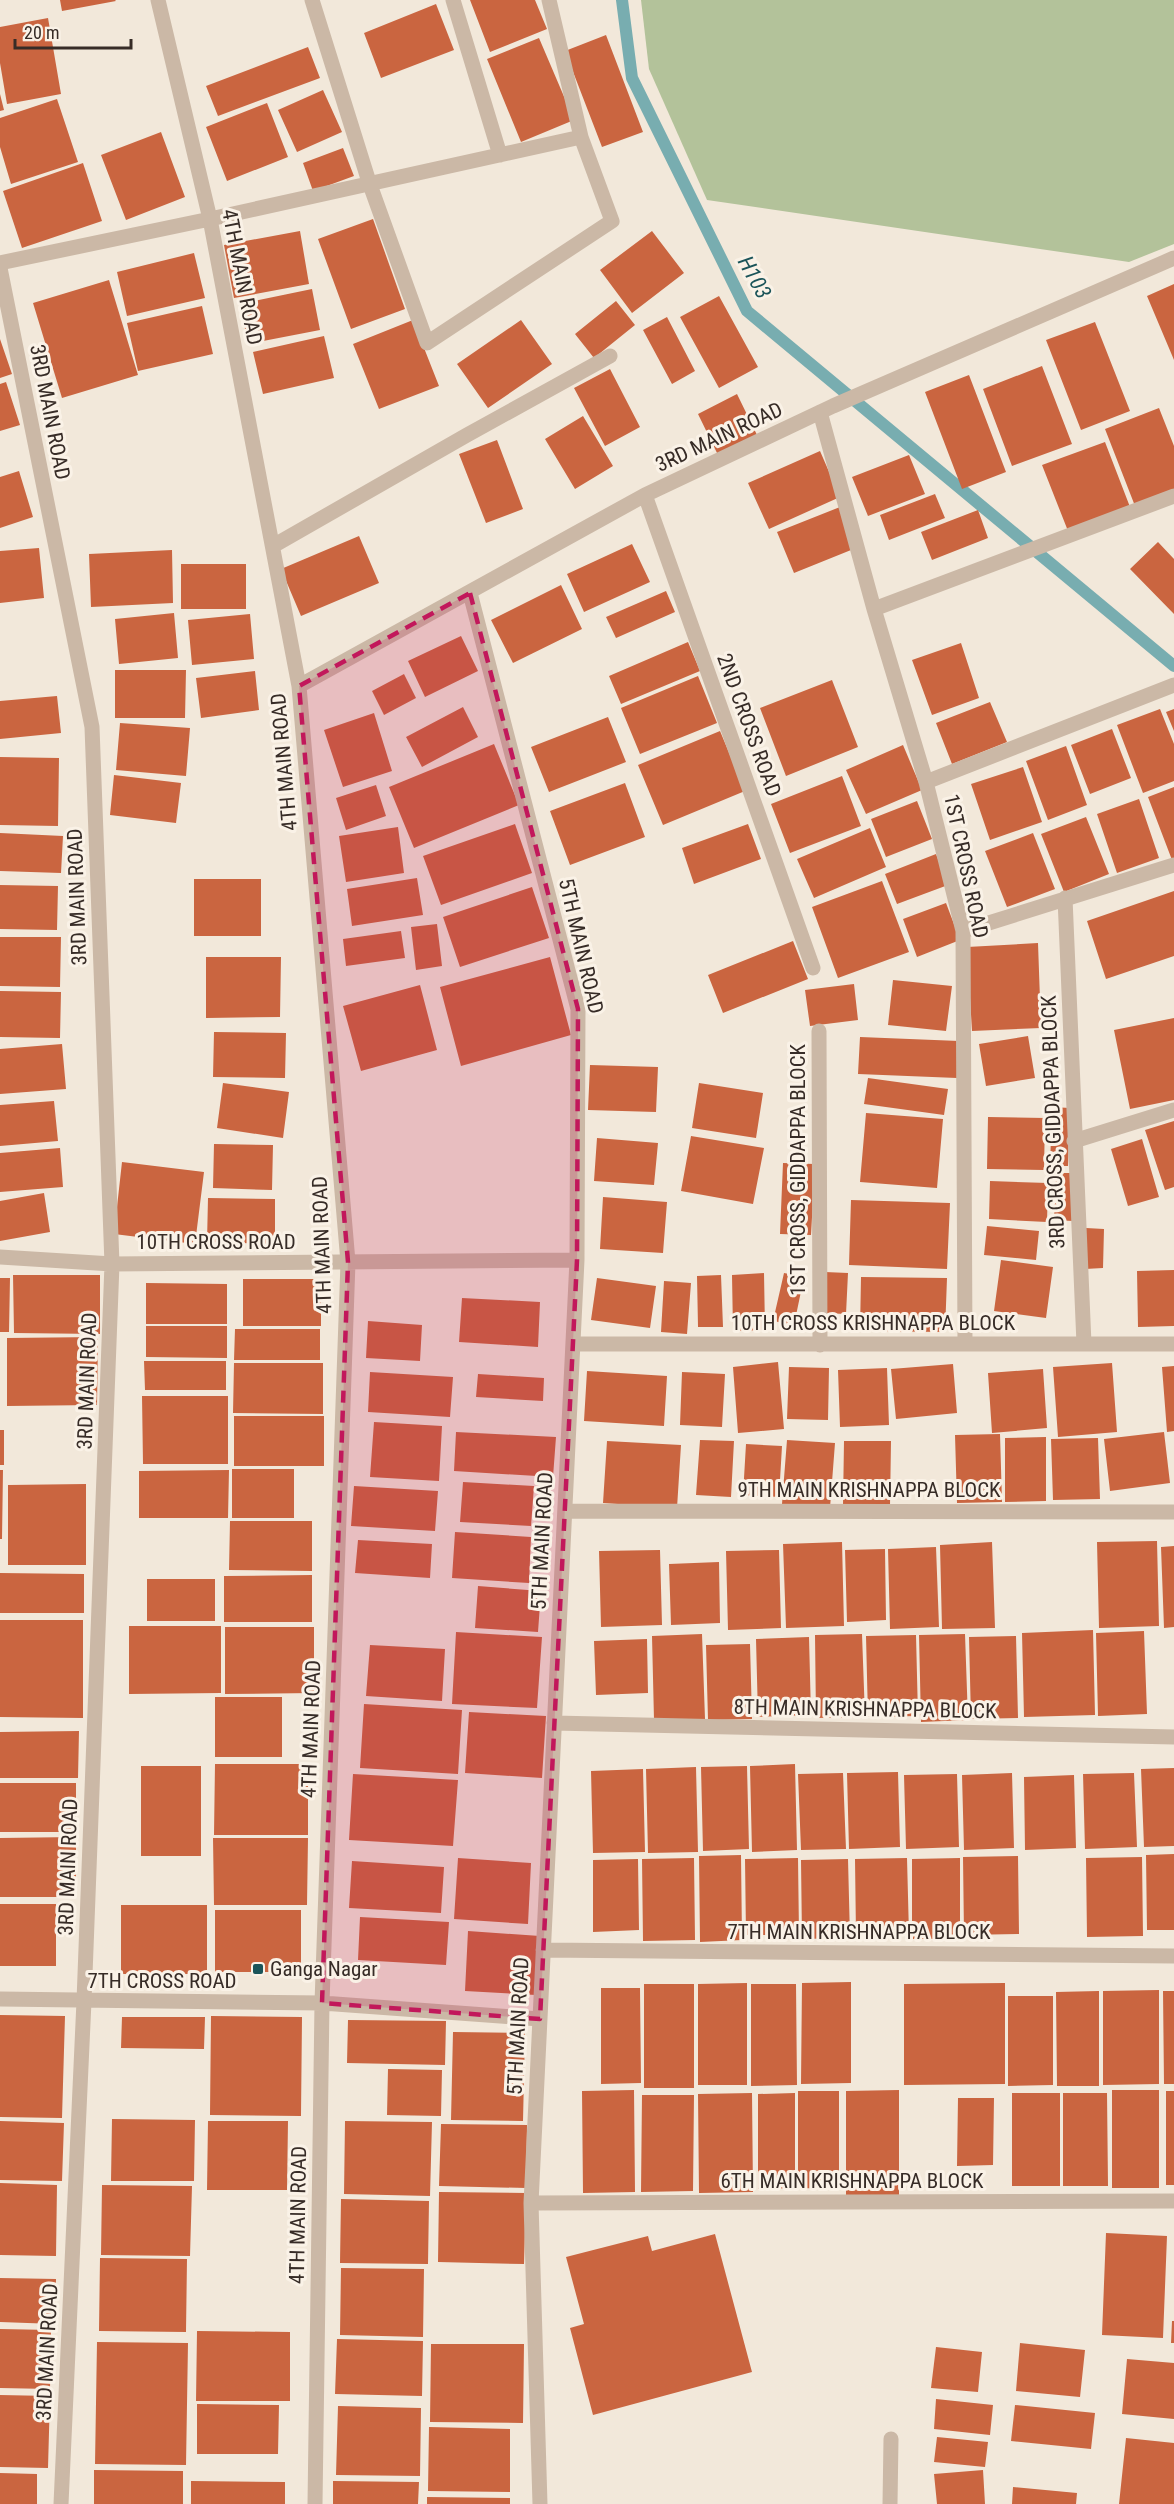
<svg xmlns="http://www.w3.org/2000/svg" width="1174" height="2504" viewBox="0 0 1174 2504" font-family="'Roboto Condensed',sans-serif">
  <style>
    .green { fill: #b3c29a }
    .lines { fill: none; stroke-linecap: round; stroke-linejoin: round }
    .stream { stroke: #78adb0; stroke-width: 12 }
    .building { fill: #ca6540 }
    .street { stroke: #cbb8a6; stroke-width: 15 }
    .marked { fill: #c2185b; fill-opacity: 0.2; stroke: #c2185b; stroke-width: 4.5; stroke-dasharray: 12 8; stroke-linejoin: round }
    .poi-dot { fill: #1b5459; stroke: #faf2e7; stroke-width: 2 }
    .labels { text-anchor: middle; stroke-width: 6; stroke-linejoin: round; paint-order: stroke }
    .street-label { font-size: 21px; fill: #372c27; stroke: #faf2e7 }
    .poi-label { font-size: 21px; fill: #372c27; stroke: #faf2e7; text-anchor: start }
    .water-label { font-size: 22px; font-style: italic; fill: #1b5459; stroke: #faf2e7 }
  </style>
  <rect width="100%" height="100%" fill="#f2e8da"/>
  <path class="green" d="M641 0H1174V244L1129 262 707 200 649 69Z"/>
  <g class="lines">
    <path class="stream" d="M622 0 632 78 747 311 1174 666"/>
  </g>
  <path class="building" d="M60 0H115L116 1 62 11Z
    M470 0H535L547 29 490 52Z
    M436 4 454 50 381 78 364 33Z
    M48 18 61 94 7 104 0 63V27Z
    M606 35 643 132 602 147 565 51Z
    M539 38 574 120 521 142 487 59Z
    M308 47 320 78 218 116 206 86Z
    M323 90 342 132 297 152 278 110Z
    M0 94 4 110 0 111Z
    M57 99 78 162 11 184 0 147V118Z
    M267 103 288 157 227 181 206 127Z
    M161 132 185 197 126 220 101 155Z
    M343 148 354 176 313 191 303 163Z
    M83 163 102 221 22 248 3 191Z
    M373 219 405 309 351 329 318 239Z
    M300 231 309 284 234 298 224 245Z
    M652 231 684 273 632 313 600 270Z
    M194 253 205 298 127 316 117 272Z
    M109 280 138 375 62 398 33 303Z
    M1174 284V360L1147 296Z
    M312 289 320 330 248 344 240 304Z
    M719 296 758 367 719 388 680 317Z
    M616 301 635 325 594 358 575 334Z
    M202 306 213 354 138 371 127 323Z
    M667 317 695 371 672 384 643 330Z
    M413 320 439 386 379 409 353 344Z
    M521 320 552 364 488 408 457 364Z
    M1095 322 1130 411 1081 430 1046 340Z
    M324 336 334 378 263 394 253 352Z
    M0 339 12 374 0 378Z
    M1042 366 1072 444 1012 466 983 389Z
    M610 369 640 427 605 446 574 388Z
    M969 375 1006 472 962 489 925 392Z
    M6 382 20 425 0 431V384Z
    M737 394 757 435 718 455 698 414Z
    M1159 408 1174 446V491L1135 506 1105 429Z
    M583 416 613 466 575 489 545 439Z
    M497 440 523 509 486 523 459 454Z
    M1105 442 1130 507 1068 531 1042 465Z
    M820 451 840 497 769 529 748 483Z
    M909 455 925 494 868 516 852 477Z
    M19 471 33 517 0 528V477Z
    M935 494 945 518 889 540 880 515Z
    M840 507 856 548 794 573 777 532Z
    M978 510 988 538 932 560 921 532Z
    M359 536 379 583 301 616 281 569Z
    M1158 542 1174 559V614L1130 569Z
    M632 544 650 582 584 612 567 574Z
    M39 548 44 598 0 603V551Z
    M172 550 173 603 91 607 89 554Z
    M181 564H246V609H181Z
    M561 585 582 629 513 663 491 620Z
    M666 591 675 612 616 638 606 617Z
    M174 613 178 658 119 664 115 619Z
    M250 614 254 659 192 665 188 620Z
    M461 636 478 671 425 697 408 661Z
    M688 642 700 671 621 704 609 676Z
    M961 643 979 698 932 715 912 660Z
    M115 670H186L185 718H115Z
    M255 671 259 710 201 718 196 678Z
    M404 674 416 698 384 715 372 691Z
    M698 676 717 723 640 754 621 708Z
    M832 680 858 747 786 776 760 708Z
    M57 696 61 733 0 739V701Z
    M990 702 1007 742 952 764 936 723Z
    M463 707 478 737 422 767 406 737Z
    M1160 709 1174 744V781L1143 793 1117 725Z
    M1174 709V731L1166 712Z
    M374 713 392 771 343 787 324 730Z
    M608 717 626 762 549 792 531 747Z
    M120 723 190 728 186 776 116 770Z
    M1112 729 1131 778 1090 794 1071 745Z
    M720 731 745 791 663 825 638 765Z
    M494 744 519 805 414 848 389 787Z
    M903 745 922 790 866 814 846 770Z
    M1066 746 1087 805 1048 820 1026 761Z
    M0 757 59 758 58 826 0 825Z
    M1023 767 1042 822 990 840 971 784Z
    M114 775 181 783 176 823 110 815Z
    M842 776 861 826 790 853 771 804Z
    M625 783 645 837 570 865 550 811Z
    M376 785 386 816 346 830 336 798Z
    M1174 787V859L1172 860 1148 797Z
    M1139 799 1159 858 1117 873 1097 814Z
    M917 801 932 839 886 857 871 819Z
    M1086 817 1109 874 1064 892 1041 834Z
    M515 824 532 873 441 905 423 856Z
    M748 824 761 859 694 884 682 848Z
    M398 827 404 873 346 882 339 836Z
    M870 828 886 867 814 898 797 859Z
    M0 833 63 836 61 873 0 871Z
    M1033 833 1055 889 1007 907 985 851Z
    M936 854 948 885 897 904 885 874Z
    M417 878 423 915 352 926 347 889Z
    M194 879H261V936H194Z
    M882 881 909 952 838 978 812 907Z
    M0 885 58 886 57 930 0 929Z
    M532 887 549 938 460 967 443 917Z
    M1174 891V956L1106 979 1087 921Z
    M946 903 960 940 917 957 903 919Z
    M437 924 442 966 416 970 411 927Z
    M401 931 405 958 346 966 343 939Z
    M0 937H61L60 987 0 986Z
    M793 941 808 979 723 1013 708 975Z
    M1038 943 1041 1028 972 1031 967 947Z
    M206 957H281L280 1017 206 1018Z
    M550 957 571 1035 461 1066 440 987Z
    M893 980 952 986 946 1031 888 1025Z
    M854 984 858 1020 810 1026 805 990Z
    M420 985 437 1050 361 1071 343 1006Z
    M0 991 61 992 60 1038 0 1037Z
    M1174 1018V1100L1130 1109 1114 1030Z
    M214 1032 286 1033 285 1078 213 1077Z
    M1028 1036 1035 1078 986 1086 979 1044Z
    M860 1037 959 1041 957 1078 858 1074Z
    M62 1044 66 1089 0 1094V1049Z
    M590 1065 658 1067 656 1112 588 1110Z
    M868 1078 948 1089 944 1115 864 1104Z
    M223 1083 289 1092 283 1138 217 1128Z
    M699 1083 763 1093 756 1138 692 1128Z
    M54 1101 58 1141 0 1146V1105Z
    M1052 1107 1070 1108 1068 1166H1050Z
    M866 1113 943 1119 937 1188 860 1182Z
    M988 1117 1045 1118 1044 1170 987 1169Z
    M1174 1121V1187L1165 1190 1145 1130Z
    M691 1136 764 1148 753 1204 681 1191Z
    M597 1138 658 1143 654 1185 594 1181Z
    M1142 1139 1159 1197 1128 1206 1111 1149Z
    M214 1144 273 1145 272 1190 213 1188Z
    M60 1148 63 1187 0 1192V1153Z
    M122 1162 204 1172 195 1244 114 1234Z
    M783 1163 815 1164 811 1235 780 1234Z
    M1056 1173H1074L1073 1221 1054 1220Z
    M990 1181 1048 1183 1047 1222 989 1219Z
    M44 1193 50 1232 0 1241V1201Z
    M603 1197 667 1202 663 1253 600 1249Z
    M208 1198 275 1199V1244L207 1242Z
    M851 1200 950 1203 947 1269 849 1265Z
    M987 1226 1039 1231 1036 1260 984 1255Z
    M1086 1228 1104 1229 1103 1268 1085 1269Z
    M1001 1260 1053 1267 1046 1318 994 1311Z
    M1174 1270V1326L1138 1327 1137 1271Z
    M825 1272 848 1273 846 1314 823 1313Z
    M764 1273 765 1330 733 1331 732 1275Z
    M784 1273 804 1277 794 1325 773 1321Z
    M13 1275H100V1334L14 1333Z
    M721 1275 723 1327H698L697 1276Z
    M861 1277 947 1278 945 1332 860 1331Z
    M0 1278H10L9 1332H0Z
    M597 1278 656 1286 650 1328 591 1320Z
    M243 1279H321V1326H243Z
    M664 1281 691 1283 687 1334 661 1332Z
    M146 1283 227 1284V1324H146Z
    M462 1298 540 1302 538 1347 459 1342Z
    M368 1321 422 1325 420 1361 366 1358Z
    M146 1326H227V1358L146 1357Z
    M235 1329H320V1360H234Z
    M98 1337 97 1405 7 1406V1338Z
    M144 1361H226V1390H145Z
    M778 1362 784 1429 738 1433 733 1367Z
    M234 1363H323V1414L233 1413Z
    M1112 1363 1117 1432 1058 1437 1053 1367Z
    M953 1364 957 1413 896 1419 891 1369Z
    M1174 1366V1431L1167 1432 1162 1367Z
    M789 1367 829 1368 828 1420 787 1419Z
    M887 1368 889 1425 840 1427 838 1370Z
    M1043 1369 1047 1428 992 1433 988 1373Z
    M587 1371 667 1376 664 1426 584 1421Z
    M370 1372 453 1377 450 1417 368 1412Z
    M682 1372 725 1374 722 1427 680 1425Z
    M478 1374 544 1378 543 1401 476 1397Z
    M142 1396H228V1464H143Z
    M234 1416H324V1466H234Z
    M374 1422 442 1426 439 1481 370 1477Z
    M0 1430H4V1465H0Z
    M456 1432 556 1437 553 1477 454 1471Z
    M1164 1432 1170 1483 1110 1491 1104 1439Z
    M1000 1434 1002 1502 957 1503 955 1435Z
    M1046 1437V1501L1005 1502V1438Z
    M1098 1438 1100 1499 1053 1500 1051 1439Z
    M700 1440 734 1441 731 1497 696 1495Z
    M787 1440 835 1443 830 1508 782 1504Z
    M607 1441 681 1445 677 1508 603 1503Z
    M844 1441H891L890 1506 843 1505Z
    M746 1444 782 1446 779 1497 743 1495Z
    M232 1469H294V1518H232Z
    M0 1470H3L2 1539H0Z
    M229 1470 228 1518H139V1471Z
    M463 1482 534 1486 531 1526 460 1522Z
    M86 1484V1565H8V1485Z
    M354 1486 438 1491 435 1531 351 1526Z
    M230 1521H312V1571L229 1570Z
    M455 1532 531 1537 529 1583 452 1578Z
    M358 1540 432 1544 430 1578 355 1573Z
    M1157 1541 1159 1626 1099 1628 1097 1542Z
    M842 1542 844 1626 786 1628 783 1544Z
    M992 1542 995 1628 942 1629 940 1545Z
    M1174 1546V1627L1164 1628 1161 1547Z
    M936 1547 939 1627 890 1629 888 1549Z
    M885 1549 886 1620 847 1622 845 1550Z
    M660 1550 662 1625 601 1627 599 1551Z
    M779 1550 781 1628 728 1630 726 1551Z
    M719 1562 720 1623 671 1625 669 1564Z
    M0 1573 84 1574V1613H0Z
    M312 1575V1622H224V1576Z
    M147 1579H215V1621H147Z
    M478 1586 541 1591 538 1632 475 1628Z
    M0 1620H83V1718L0 1717Z
    M129 1626H221V1693L129 1694Z
    M225 1627H314V1693L225 1694Z
    M1093 1630 1095 1715 1024 1717 1022 1633Z
    M1144 1631 1147 1714 1098 1716 1096 1633Z
    M456 1632 542 1637 537 1708 452 1704Z
    M702 1634 705 1719 654 1720 652 1636Z
    M862 1634 865 1717 816 1718 815 1635Z
    M965 1634 968 1720 921 1722 919 1635Z
    M916 1635 918 1716 868 1717 866 1636Z
    M1016 1636 1018 1718 971 1719 969 1637Z
    M809 1637 811 1715 758 1717 756 1639Z
    M647 1639 648 1693 596 1695 594 1641Z
    M750 1644 752 1719 708 1720 706 1645Z
    M370 1645 445 1649 442 1701 366 1696Z
    M215 1697H282V1757H215Z
    M364 1704 462 1710 458 1774 360 1768Z
    M469 1712 546 1716 542 1778 465 1773Z
    M79 1731 78 1778H0V1732Z
    M215 1764H308V1835H214Z
    M795 1764 797 1850 752 1852 750 1766Z
    M141 1766H201V1856H141Z
    M747 1766 749 1849 703 1851 701 1767Z
    M696 1767 698 1852 648 1853 646 1769Z
    M1174 1768V1846L1144 1847 1141 1769Z
    M643 1769 645 1852 593 1853 591 1771Z
    M898 1772 900 1847 849 1849 847 1773Z
    M843 1773 846 1849 801 1850 798 1774Z
    M1012 1773 1014 1848 964 1850 962 1775Z
    M1134 1773 1137 1847 1085 1849 1083 1774Z
    M353 1774 458 1780 453 1846 349 1840Z
    M957 1774 959 1847 906 1849 904 1775Z
    M1074 1775 1076 1848 1025 1850 1024 1777Z
    M0 1783H76V1832H0Z
    M76 1837V1897H0V1838Z
    M213 1838H308L307 1905H214Z
    M1174 1854V1930H1147L1146 1855Z
    M741 1855 742 1940 700 1942 699 1856Z
    M1018 1856 1019 1934 964 1935 963 1857Z
    M1142 1857 1143 1936 1087 1937 1086 1858Z
    M458 1858 531 1863 528 1924 454 1919Z
    M694 1858 695 1940 643 1941 642 1859Z
    M798 1858 799 1935H746L745 1859Z
    M907 1858 909 1935 856 1936 855 1859Z
    M960 1858V1939H912V1859Z
    M638 1859 639 1930 593 1932V1860Z
    M848 1859 850 1938 802 1939 801 1860Z
    M352 1861 444 1867 441 1913 349 1908Z
    M0 1904H56V1966H0Z
    M121 1905H207V1974H121Z
    M215 1910H301V1972H215Z
    M360 1917 449 1922 446 1965 358 1960Z
    M468 1931 540 1936 536 1995 465 1991Z
    M851 1982V2083L801 2084 802 1983Z
    M747 1983V2085H698V1984Z
    M1005 1983V2084L904 2085V1984Z
    M644 1984H694V2088H644Z
    M751 1984H796L797 2085 751 2086Z
    M601 1988H640L641 2083 601 2084Z
    M1159 1990V2084L1103 2085V1991Z
    M1099 1991V2086H1057L1056 1992Z
    M1163 1991H1174V2084H1164Z
    M1008 1996H1053V2085L1008 2086Z
    M0 2015 65 2016 62 2118 0 2117Z
    M211 2016 302 2017 301 2116 210 2115Z
    M122 2017H205L204 2049 121 2048Z
    M348 2020 446 2021 445 2065 347 2063Z
    M453 2032 525 2033 523 2121 451 2120Z
    M388 2069 442 2070 441 2116 387 2115Z
    M634 2090 635 2192 583 2193 582 2091Z
    M899 2090V2195H846V2091Z
    M1112 2090H1159V2188H1112Z
    M798 2091H839V2189L798 2188Z
    M1166 2091H1174V2185H1166Z
    M752 2093 753 2192 699 2193 698 2094Z
    M795 2093V2188L758 2189V2094Z
    M1012 2093H1060V2186H1012Z
    M1063 2093H1107L1108 2186H1063Z
    M642 2095H694L693 2191 641 2192Z
    M958 2098H994L993 2165 957 2166Z
    M112 2119 195 2120 194 2181H111Z
    M0 2121 64 2123 62 2181 0 2180Z
    M208 2121H288L287 2190H207Z
    M345 2121 432 2122 430 2196 344 2194Z
    M441 2124 527 2125 526 2188 439 2186Z
    M0 2183 57 2185 56 2256 0 2255Z
    M102 2185 192 2186 190 2256 101 2255Z
    M439 2192 526 2193 524 2264 438 2262Z
    M341 2199 429 2201 428 2264 340 2263Z
    M1106 2233 1167 2236 1163 2338 1102 2335Z
    M715 2234 752 2372 593 2415 570 2328 584 2324 566 2257 648 2236 652 2251Z
    M100 2258 187 2259 186 2332 99 2331Z
    M341 2268 424 2269 423 2337 340 2335Z
    M0 2278 56 2279 55 2324 0 2322Z
    M1172 2321H1174V2343H1171Z
    M0 2329 51 2330 50 2389 0 2388Z
    M197 2331 290 2332V2401H196Z
    M337 2339 423 2341 422 2396 335 2394Z
    M97 2342 188 2343 186 2465 95 2464Z
    M1020 2343 1085 2350 1080 2397 1016 2391Z
    M431 2344H524L523 2423 430 2422Z
    M936 2347 982 2352 978 2392 931 2388Z
    M1127 2359 1174 2363V2419L1122 2414Z
    M0 2395 50 2396 48 2468 0 2467Z
    M936 2399 993 2405 990 2435 934 2429Z
    M197 2404 279 2405 278 2454H197Z
    M1015 2405 1095 2413 1091 2449 1011 2441Z
    M338 2406 421 2408 420 2476 336 2475Z
    M429 2427 510 2429V2492L428 2491Z
    M937 2437 988 2442 985 2467 934 2462Z
    M1126 2438 1174 2443V2504H1119Z
    M94 2470 183 2471V2504H94Z
    M983 2470 985 2504H937L934 2474Z
    M0 2473 37 2474V2504H0Z
    M191 2481 285 2482V2504H191Z
    M333 2481 419 2482 418 2504H333Z
    M1013 2487 1077 2493 1076 2504H1012Z
    M427 2497 510 2498V2504H427Z"/>
  <g class="lines">
    <path class="street" d="M158 0 210 219 299 686 348 1262 322 2003 315 2504
      M312 0 369 182 427 343 612 221 581 137
      M453 0 500 155
      M0 263 210 219 581 137 549 0
      M0 268 92 727 112 1264 84 2001 61 2504
      M820 412 874 609 926 782 963 931 965 1344
      M645 495 813 968
      M273 546 467 435 610 356
      M470 593 578 1009 577 1260 531 2203 540 2504
      M874 609 1174 496
      M299 686 645 495 833 406 1174 258
      M926 782 1174 685
      M1065 898 1084 1344
      M963 931 1174 865
      M819 1031 820 1345
      M1074 1141 1174 1110
      M0 1257 112 1264 577 1260
      M573 1344H1174
      M565 1511 1174 1512
      M554 1723 1174 1737
      M543 1950 1174 1956
      M0 1999 322 2003 540 2019
      M531 2203 1174 2201
      M890 2504 891 2439"/>
  </g>
  <path class="marked" d="M470 593 578 1009 577 1260 540 2019 322 2003 348 1262 299 686Z"/>
  <rect class="poi-dot" x="252" y="1963" width="12" height="12" rx="3"/>
  <g class="labels">
    <g class="street-label">
      <text transform="translate(242 277) rotate(79)" y="7">4TH MAIN ROAD</text>
      <text transform="translate(50 412) rotate(79)" y="7">3RD MAIN ROAD</text>
      <text transform="translate(719 437) rotate(-25)" y="7">3RD MAIN ROAD</text>
      <text transform="translate(749 725) rotate(70)" y="7">2ND CROSS ROAD</text>
      <text transform="translate(284 762) rotate(-95)" y="7">4TH MAIN ROAD</text>
      <text transform="translate(966 866) rotate(78)" y="7">1ST CROSS ROAD</text>
      <text transform="translate(77 897) rotate(-92)" y="7">3RD MAIN ROAD</text>
      <text transform="translate(581 946) rotate(77)" y="7">5TH MAIN ROAD</text>
      <text transform="translate(1053 1122) rotate(-92)" y="7">3RD CROSS, GIDDAPPA BLOCK</text>
      <text transform="translate(798 1170) rotate(-90)" y="7">1ST CROSS, GIDDAPPA BLOCK</text>
      <text x="216" y="1249">10TH CROSS ROAD</text>
      <text transform="translate(322 1245) rotate(-92)" y="7">4TH MAIN ROAD</text>
      <text x="873" y="1330">10TH CROSS KRISHNAPPA BLOCK</text>
      <text transform="translate(87 1381) rotate(-88)" y="7">3RD MAIN ROAD</text>
      <text x="869" y="1497">9TH MAIN KRISHNAPPA BLOCK</text>
      <text transform="translate(542 1541) rotate(-87)" y="7">5TH MAIN ROAD</text>
      <text transform="translate(865 1709) rotate(1)" y="7">8TH MAIN KRISHNAPPA BLOCK</text>
      <text transform="translate(311 1729) rotate(-88)" y="7">4TH MAIN ROAD</text>
      <text transform="translate(68 1867) rotate(-88)" y="7">3RD MAIN ROAD</text>
      <text x="859" y="1939">7TH MAIN KRISHNAPPA BLOCK</text>
      <text x="162" y="1988">7TH CROSS ROAD</text>
      <text transform="translate(518 2026) rotate(-87)" y="7">5TH MAIN ROAD</text>
      <text x="852" y="2188">6TH MAIN KRISHNAPPA BLOCK</text>
      <text transform="translate(298 2215) rotate(-89)" y="7">4TH MAIN ROAD</text>
      <text transform="translate(47 2352) rotate(-87)" y="7">3RD MAIN ROAD</text>
    </g>
    <g class="poi-label">
      <text x="270" y="1976">Ganga Nagar</text>
    </g>
    <g class="water-label">
      <text transform="translate(755 277) rotate(61)" y="8">H103</text>
    </g>
  </g>
  <path d="M15 39v9h116v-9" fill="none" stroke="#372c27" stroke-width="3"/>
  <text x="24" y="39" font-size="18" fill="#372c27" stroke="#faf2e7" stroke-width="4.5" paint-order="stroke">20 m</text>
</svg>
